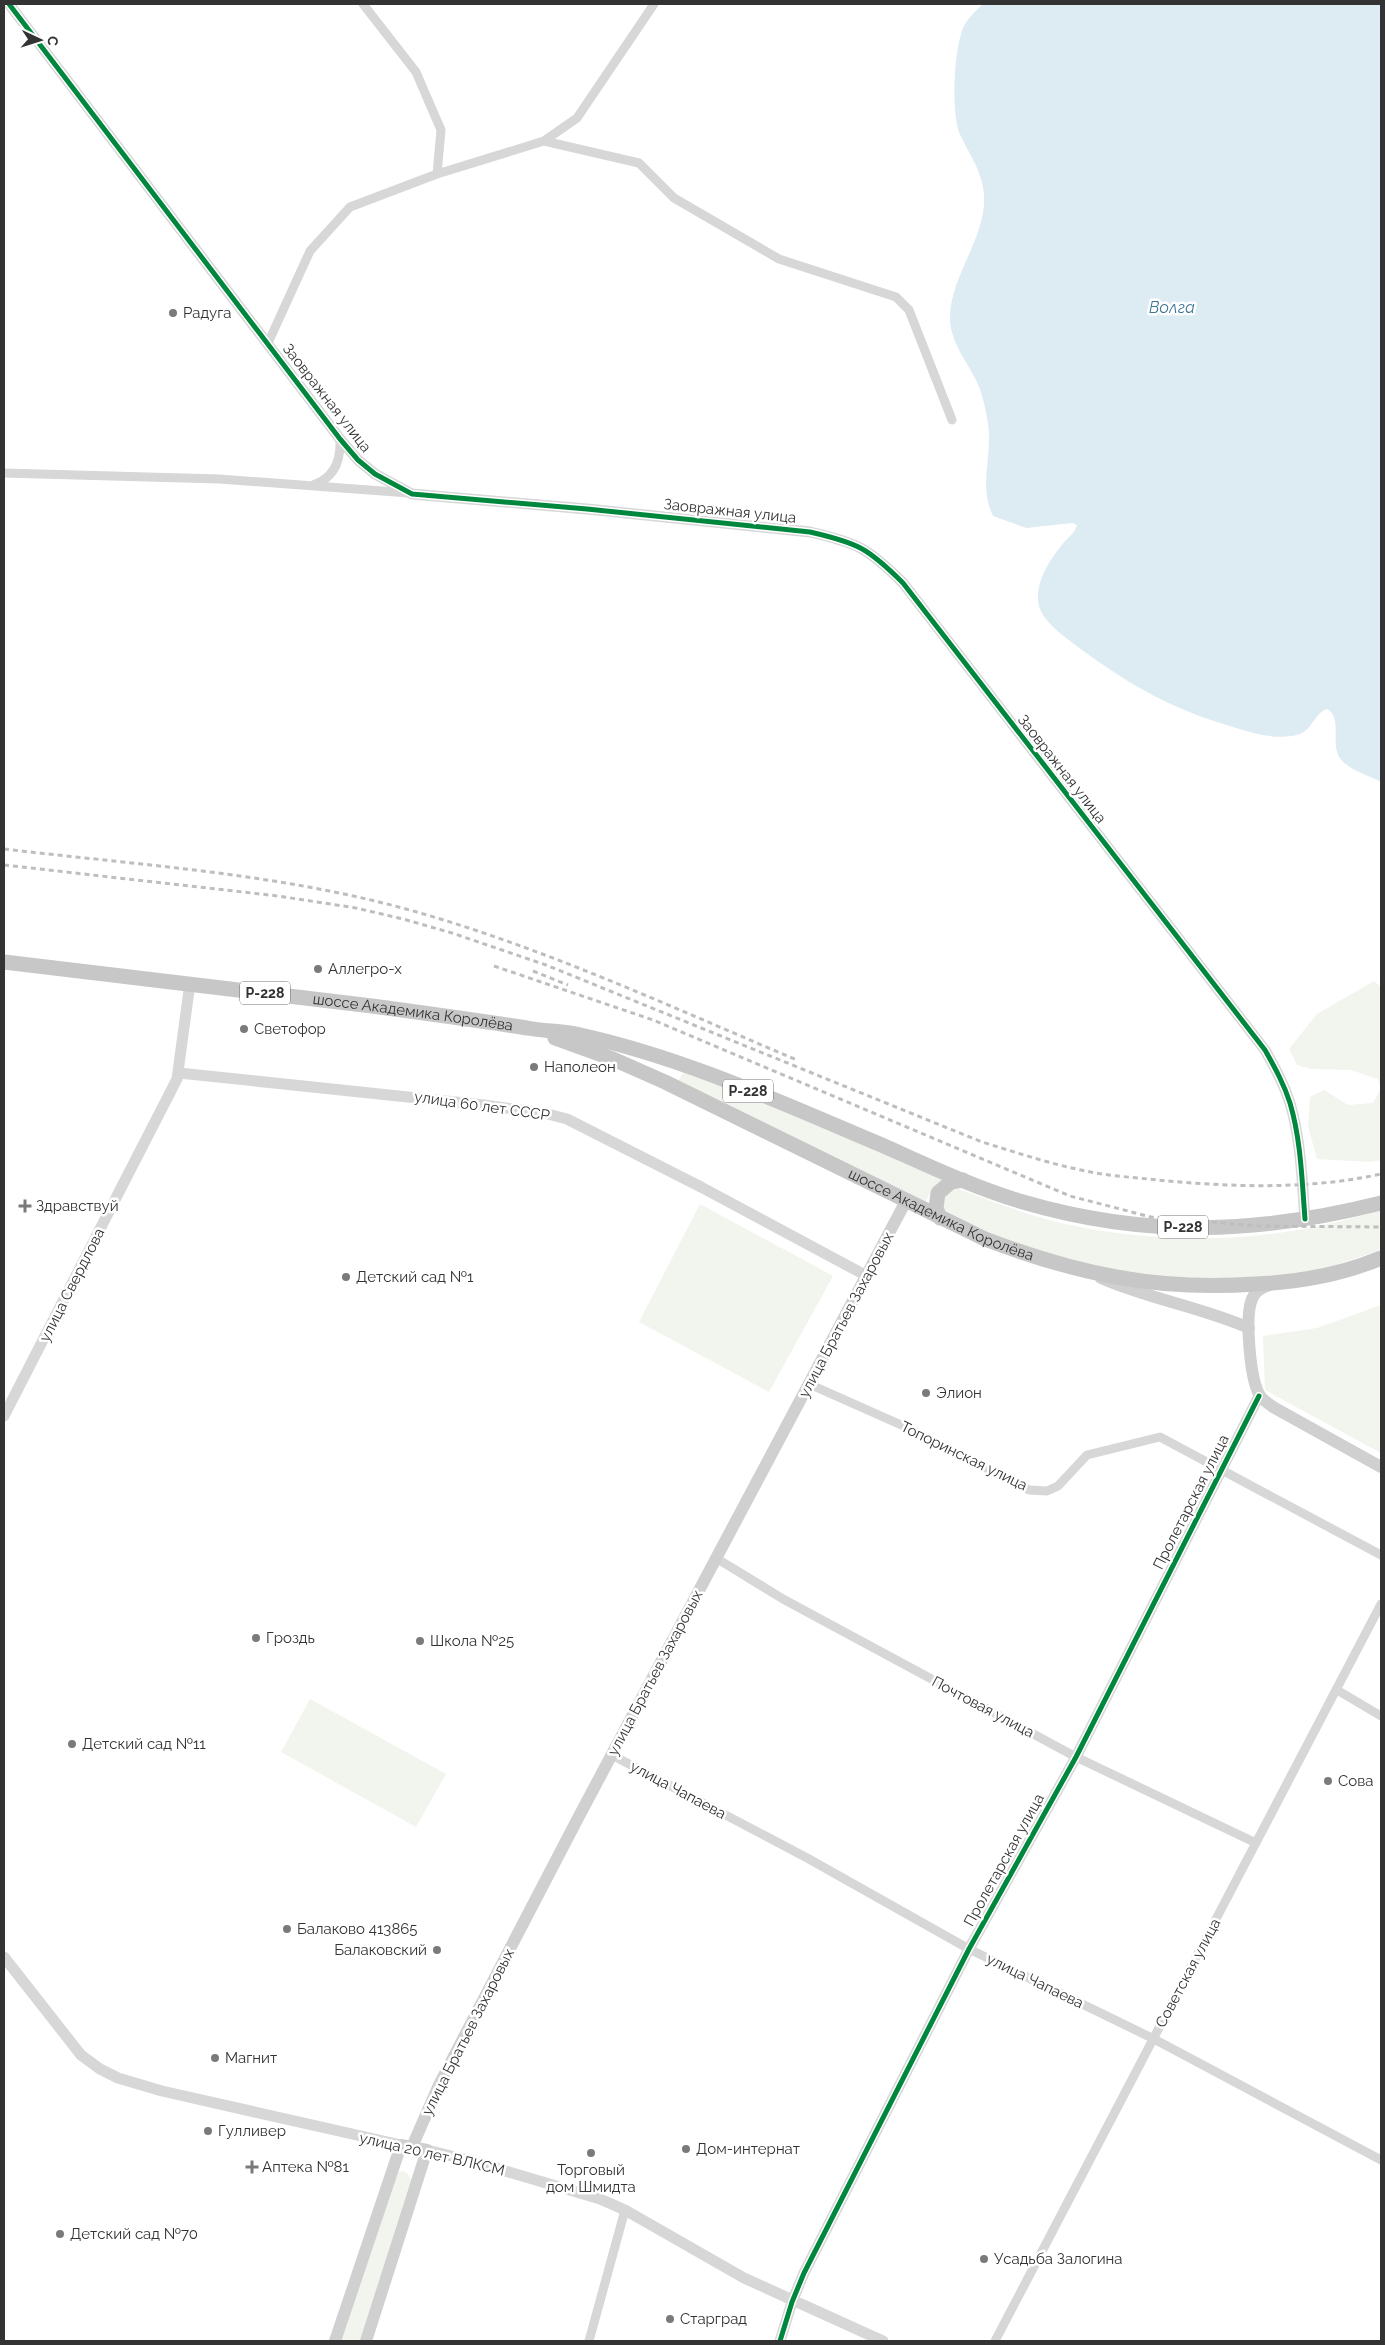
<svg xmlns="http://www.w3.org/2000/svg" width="1385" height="2345" viewBox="0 0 1385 2345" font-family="Raleway,sans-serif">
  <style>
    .green { fill: #f1f5ed }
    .water { fill: #ddebf3 }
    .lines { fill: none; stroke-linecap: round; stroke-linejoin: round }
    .minor { stroke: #d7d7d7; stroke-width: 9 }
    .tertiary { stroke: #d7d7d7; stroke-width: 11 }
    .secondary { stroke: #d0d0d0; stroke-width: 12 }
    .trunk { stroke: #c7c7c7; stroke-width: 15 }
    .rail { stroke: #bebebe; stroke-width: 3; stroke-dasharray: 5 4; stroke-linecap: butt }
    .cycleway-casing { stroke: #fff; stroke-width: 8 }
    .cycleway { stroke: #00873e; stroke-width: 5 }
    .poi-dot { fill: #7a7a7a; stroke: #fff; stroke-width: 2 }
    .labels { text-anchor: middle; stroke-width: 5; stroke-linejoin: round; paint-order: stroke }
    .shield { fill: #fff; stroke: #707070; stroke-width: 1 }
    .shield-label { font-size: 14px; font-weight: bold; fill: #333 }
    .poi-label { font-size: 15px; fill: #333; stroke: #fff; text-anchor: start }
    .street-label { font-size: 15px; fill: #333; stroke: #fff }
    .water-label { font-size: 16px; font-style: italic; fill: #3f7597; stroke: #fff }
  </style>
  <rect width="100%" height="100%" fill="#fff"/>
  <path class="green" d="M1374 981 1381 987V1088L1378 1079 1351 1070 1311 1069 1297 1065 1289 1049 1317 1014Z
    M684 1071 949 1178 931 1192 924 1204 678 1081Z
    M1381 1088V1160L1370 1162 1317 1159 1308 1126 1310 1097 1324 1090 1348 1105 1373 1103Z
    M958 1189C995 1202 1032 1217 1070 1225 1177 1247 1277 1242 1381 1210V1249C1265 1297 1132 1286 1016 1244 992 1235 969 1223 947 1212L941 1207C944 1195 946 1190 958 1189Z
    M700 1204 833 1276 769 1392 639 1322Z
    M1381 1305V1453L1265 1390 1263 1336 1317 1328Z
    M310 1699 446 1774 416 1827 281 1752Z
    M401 2171 406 2172 411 2179 360 2341H340L397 2173Z"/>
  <path class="water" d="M983 4H1381V782C1367 774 1342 769 1337 752 1333 740 1341 713 1326 709 1310 718 1313 733 1292 736 1271 739 1253 733 1233 727 1172 709 1133 687 1082 650 1067 638 1039 621 1038 600 1037 577 1052 557 1066 540 1071 535 1075 532 1077 525L1072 523 1026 528 993 516C978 485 993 456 988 424 986 410 982 392 976 380 966 360 950 341 950 318 950 275 987 238 984 194 982 170 968 153 959 132 951 111 954 43 965 24 969 17 977 10 983 4Z"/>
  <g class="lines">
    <path class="minor" d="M363 4 416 72 441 130 437 174
      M544 141 639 163 674 198 779 259 896 297 909 310 952 420
      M268 343 310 251 350 207 437 174 544 141 577 118 654 4
      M4 473 219 479 409 493
      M313 485C335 478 341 460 340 439
      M809 1384 908 1428 1029 1490 1047 1491 1058 1486 1087 1455 1160 1437 1381 1555
      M716 1558 783 1599 1076 1757 1256 1843
      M1337 1690 1381 1716
      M612 1755 809 1859 969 1949 1154 2039 1381 2160
      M589 2341 625 2210
      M995 2341 1381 1604"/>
    <path class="tertiary" d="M9 4 340 439 358 460 375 474 412 494 587 509 810 532C858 543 868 548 903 583L1265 1050C1275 1068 1284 1084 1290 1103 1301 1140 1302 1181 1305 1219
      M179 1073 484 1105 544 1113 567 1119 701 1187 867 1276
      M4 1416 177 1079 190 983
      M4 1957 81 2055 100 2069 118 2078 162 2091 401 2145
      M427 2150 468 2160 600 2199 625 2210 744 2278 883 2341
      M780 2341 792 2302 804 2273 969 1949 1076 1757 1259 1396"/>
    <path class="secondary" d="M1101 1278C1149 1299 1201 1307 1249 1328
      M1272 1284C1264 1287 1257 1289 1253 1297 1244 1313 1250 1377 1259 1394 1261 1399 1268 1403 1273 1407L1381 1467
      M412 2147 439 2085 577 1820 906 1201
      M335 2341 401 2145 427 2150 366 2341"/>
    <g class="trunk">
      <path id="s1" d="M4 962C126 976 249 991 372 1006 424 1013 475 1020 527 1028 543 1031 560 1031 576 1034 683 1057 784 1104 884 1146 929 1166 975 1188 1023 1202 1146 1238 1258 1234 1381 1203"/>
      <path id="s2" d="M555 1038 613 1059 665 1082 985 1239C1077 1274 1156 1291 1256 1284 1299 1282 1341 1275 1381 1258"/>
      <path d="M940 1218 936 1208 938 1193 951 1182 963 1180"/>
    </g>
    <path class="rail" d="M4 849C138 865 275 873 406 909 540 946 669 1006 797 1060
      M4 865 278 896 356 908 403 919 452 933 546 965 982 1142C1015 1152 1047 1163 1081 1170 1106 1176 1132 1177 1157 1180 1230 1187 1309 1190 1381 1174
      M494 966 653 1020 1070 1196 1151 1217 1258 1226 1381 1227
      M533 971 568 985"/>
    <defs>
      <path id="cycleway" d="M9 4 340 439 358 460 375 474 412 494 587 509 810 532C858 543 868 548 903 583L1265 1050C1275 1068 1284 1084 1290 1103 1301 1140 1302 1181 1305 1219
        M780 2341 792 2302 804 2273 969 1949 1076 1757 1259 1396"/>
    </defs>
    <use href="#cycleway" class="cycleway-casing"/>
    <use href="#cycleway" class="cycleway"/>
  </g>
  <g class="poi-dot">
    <circle cx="173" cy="313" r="5"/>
    <circle cx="318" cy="969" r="5"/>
    <circle cx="244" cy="1029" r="5"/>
    <circle cx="534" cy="1067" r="5"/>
    <path d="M22.5 1198.5h5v5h5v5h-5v5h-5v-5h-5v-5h5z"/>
    <circle cx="346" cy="1277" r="5"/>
    <circle cx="926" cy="1393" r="5"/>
    <circle cx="256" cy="1638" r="5"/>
    <circle cx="420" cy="1641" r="5"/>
    <circle cx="72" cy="1744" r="5"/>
    <circle cx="1328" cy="1781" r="5"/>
    <circle cx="287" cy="1929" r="5"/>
    <circle cx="437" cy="1950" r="5"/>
    <circle cx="215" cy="2058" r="5"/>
    <circle cx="208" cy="2131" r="5"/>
    <circle cx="686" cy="2149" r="5"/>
    <circle cx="591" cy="2153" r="5"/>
    <path d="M249.5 2159.5h5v5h5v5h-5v5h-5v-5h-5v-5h5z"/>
    <circle cx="60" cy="2234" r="5"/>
    <circle cx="984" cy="2259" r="5"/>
    <circle cx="670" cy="2319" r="5"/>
  </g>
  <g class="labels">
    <g class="shield">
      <rect x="240" y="981.5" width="50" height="23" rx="4"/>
      <rect x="723" y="1079.5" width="50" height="23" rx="4"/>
      <rect x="1158" y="1215.5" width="50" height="23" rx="4"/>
    </g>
    <g class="shield-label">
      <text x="265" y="998">Р-228</text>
      <text x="748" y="1096">Р-228</text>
      <text x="1183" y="1232">Р-228</text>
    </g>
    <g class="poi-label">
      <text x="183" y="318">Радуга</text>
      <text x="328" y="974">Аллегро-х</text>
      <text x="254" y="1034">Светофор</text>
      <text x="544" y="1072">Наполеон</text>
      <text x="36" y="1211">Здравствуй</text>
      <text x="356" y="1282">Детский сад №1</text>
      <text x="936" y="1398">Элион</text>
      <text x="266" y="1643">Гроздь</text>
      <text x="430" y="1646">Школа №25</text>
      <text x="82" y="1749">Детский сад №11</text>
      <text x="1338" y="1786">Сова</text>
      <text x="297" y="1934">Балаково 413865</text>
      <text x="427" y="1955" text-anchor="end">Балаковский</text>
      <text x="225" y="2063">Магнит</text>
      <text x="218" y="2136">Гулливер</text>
      <text x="696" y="2154">Дом-интернат</text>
      <text x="262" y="2172">Аптека №81</text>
      <text x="591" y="2175" text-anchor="middle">Торговый<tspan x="591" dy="17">дом Шмидта</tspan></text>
      <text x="70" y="2239">Детский сад №70</text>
      <text x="994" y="2264">Усадьба Залогина</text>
      <text x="680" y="2324">Старград</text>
    </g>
    <g class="street-label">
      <text transform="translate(327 398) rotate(52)" y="5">Заовражная улица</text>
      <text transform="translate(730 511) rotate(6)" y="5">Заовражная улица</text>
      <text transform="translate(1062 769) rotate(52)" y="5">Заовражная улица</text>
      <text dy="5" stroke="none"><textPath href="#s1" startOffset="412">шоссе Академика Королёва</textPath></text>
      <text transform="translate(482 1106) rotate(8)" y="5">улица 60 лет СССР</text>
      <text dy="5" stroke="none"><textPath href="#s2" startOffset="425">шоссе Академика Королёва</textPath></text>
      <text transform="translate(72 1285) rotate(-63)" y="5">улица Свердлова</text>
      <text transform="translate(846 1315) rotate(-62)" y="5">улица Братьев Захаровых</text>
      <text transform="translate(964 1456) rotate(26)" y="5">Топоринская улица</text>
      <text transform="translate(1191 1502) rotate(-63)" y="5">Пролетарская улица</text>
      <text transform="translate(655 1673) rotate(-62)" y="5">улица Братьев Захаровых</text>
      <text transform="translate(983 1707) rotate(28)" y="5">Почтовая улица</text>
      <text transform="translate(678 1790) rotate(28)" y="5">улица Чапаева</text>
      <text transform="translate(1004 1860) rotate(-61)" y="5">Пролетарская улица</text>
      <text transform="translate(1188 1973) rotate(-62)" y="5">Советская улица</text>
      <text transform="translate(1035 1981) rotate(26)" y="5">улица Чапаева</text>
      <text transform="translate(468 2032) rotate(-63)" y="5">улица Братьев Захаровых</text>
      <text transform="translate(432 2154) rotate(13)" y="5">улица 20 лет ВЛКСМ</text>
    </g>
    <g class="water-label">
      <text x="1172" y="313">Волга</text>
    </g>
  </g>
  <rect width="1385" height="2345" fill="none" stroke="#333333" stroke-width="10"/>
  <g transform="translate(40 40) rotate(94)" stroke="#ffffff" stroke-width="4" paint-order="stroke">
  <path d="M0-4L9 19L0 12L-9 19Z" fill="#333333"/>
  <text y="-8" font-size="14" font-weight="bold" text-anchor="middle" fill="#333333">С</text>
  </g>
</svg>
